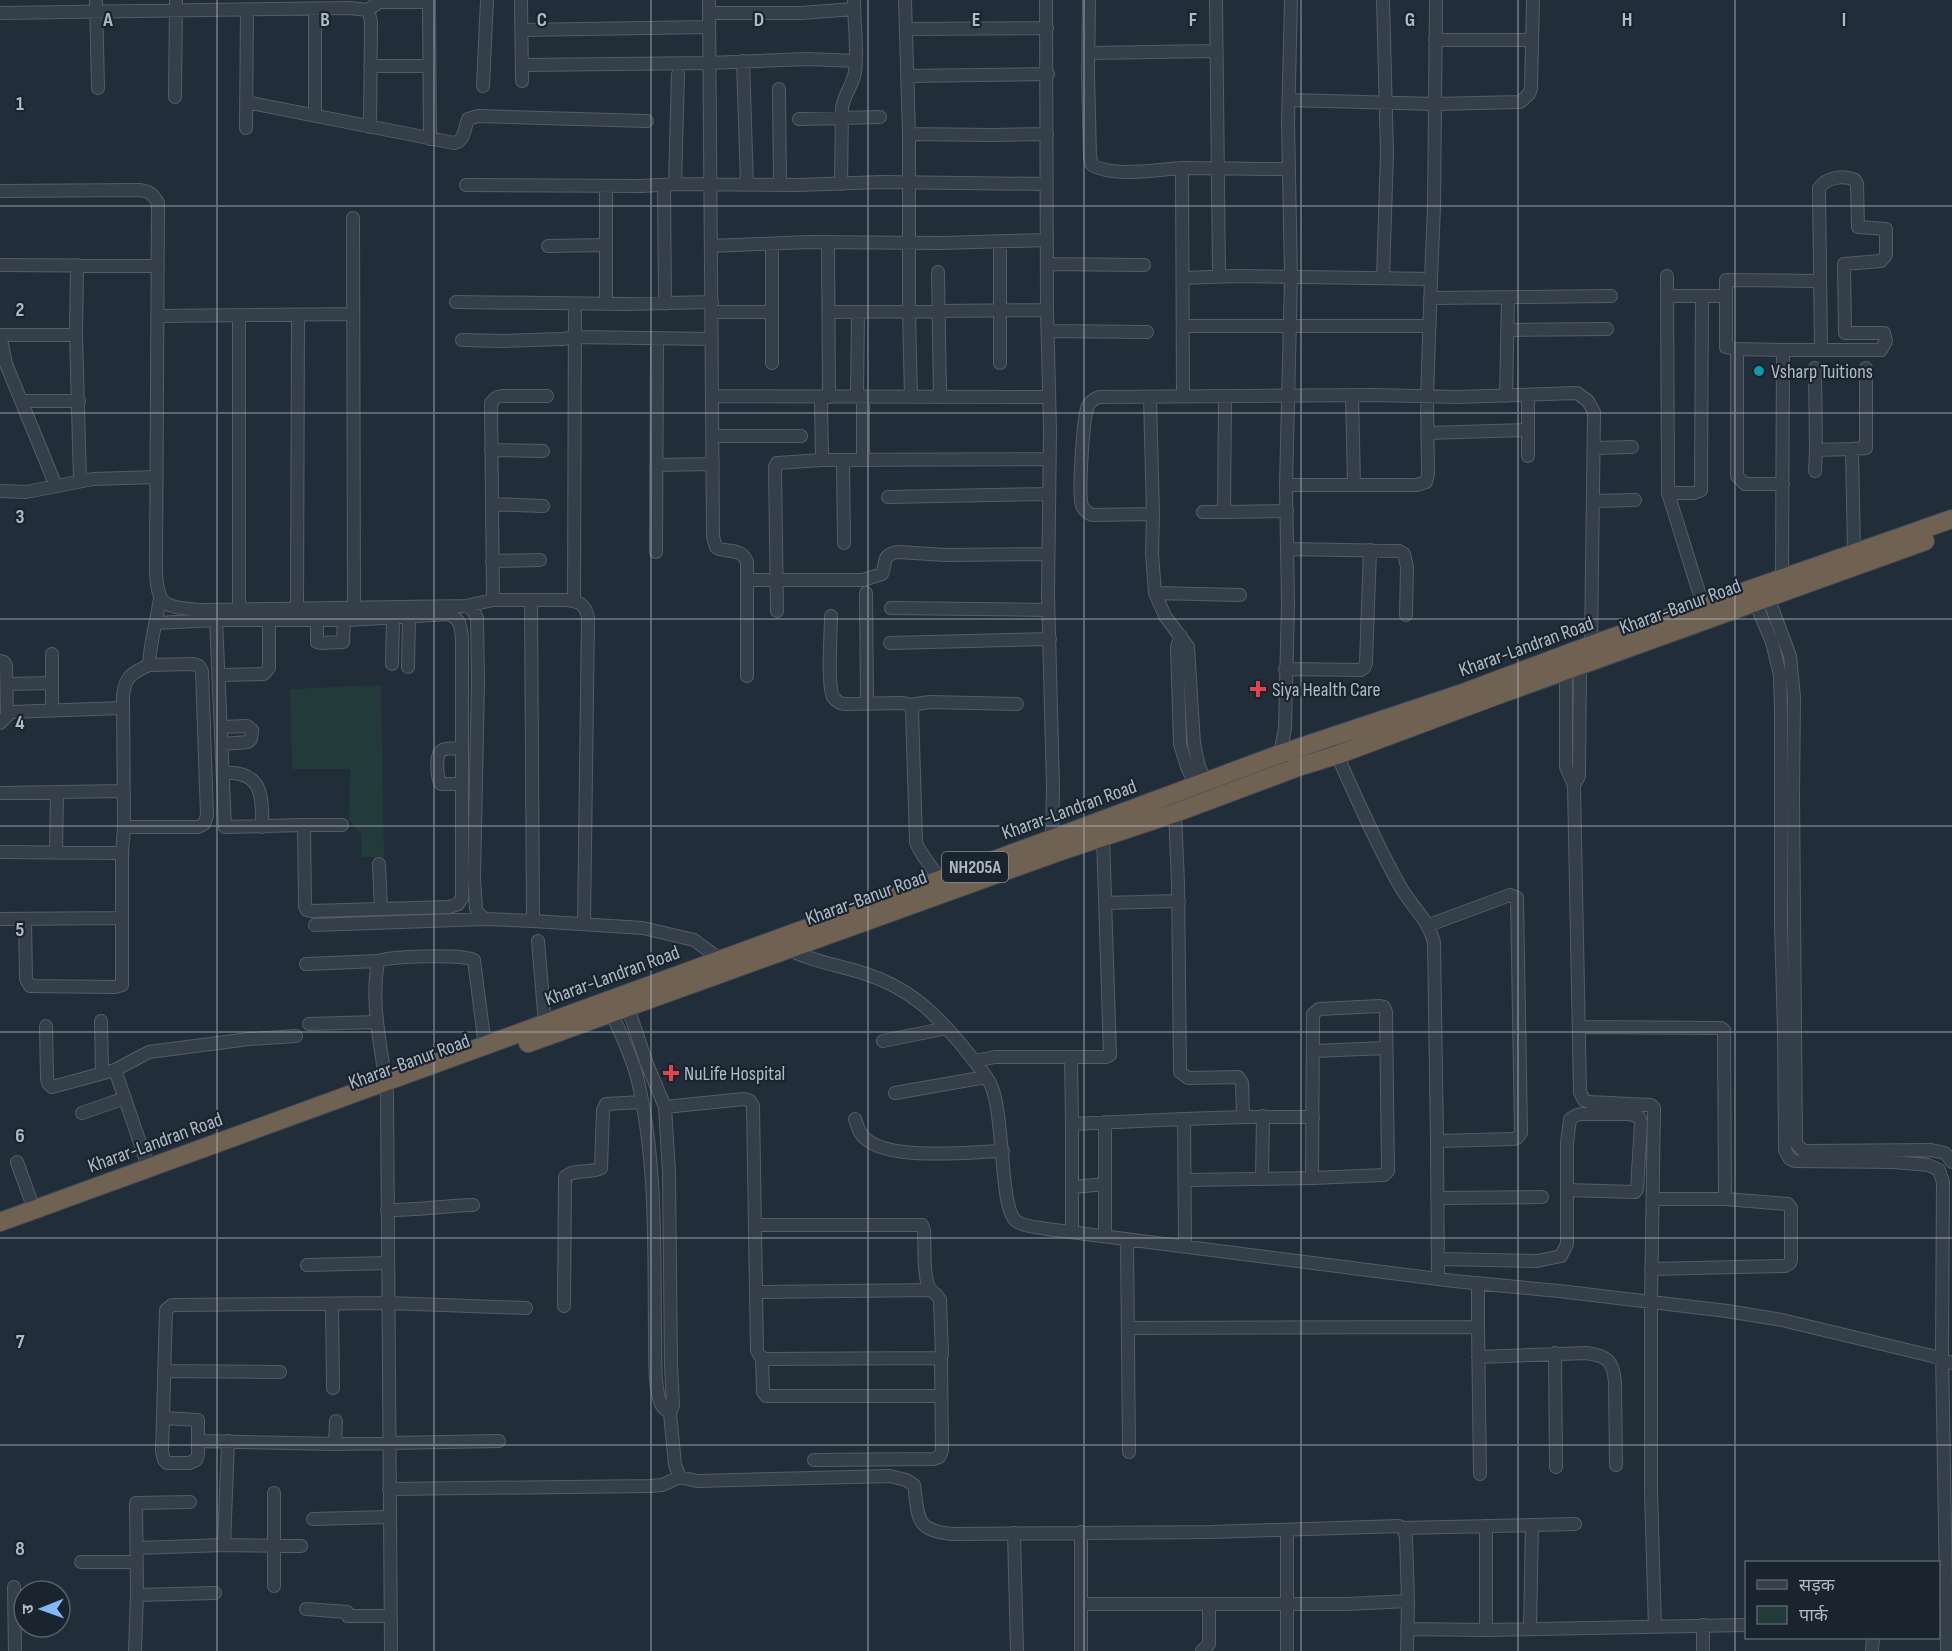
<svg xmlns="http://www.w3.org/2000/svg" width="1952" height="1651" viewBox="0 0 1952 1651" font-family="'Sofia Sans Condensed','Noto Sans Devanagari',sans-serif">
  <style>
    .green { fill: #233a3b }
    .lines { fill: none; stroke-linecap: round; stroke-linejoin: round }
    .minor-casing { stroke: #535d68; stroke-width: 14 }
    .highway-casing { stroke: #404a55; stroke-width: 20 }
    .minor { stroke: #353f4a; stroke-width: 12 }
    .highway { stroke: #706252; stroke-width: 18 }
    .grid { fill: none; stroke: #b0bac6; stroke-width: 1.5; stroke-opacity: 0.55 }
    .culture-dot { fill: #0f9aa8; stroke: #1a242f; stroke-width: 2 }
    .health-dot { fill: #e0444e; stroke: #1a242f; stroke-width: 2 }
    .labels { text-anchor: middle; stroke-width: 4.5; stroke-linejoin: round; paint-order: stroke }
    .shield { fill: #1a242f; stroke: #838d99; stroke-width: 1.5 }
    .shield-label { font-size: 18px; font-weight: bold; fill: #b0bac6 }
    .poi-label { font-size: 20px; fill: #b0bac6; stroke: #1a242f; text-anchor: start }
    .street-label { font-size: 20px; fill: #b0bac6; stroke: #1a242f }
    .grid-label { font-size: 20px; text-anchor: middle; font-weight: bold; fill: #b0bac6; stroke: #1a242f; stroke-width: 4.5; stroke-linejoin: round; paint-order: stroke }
  </style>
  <rect width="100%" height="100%" fill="#212e3a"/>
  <path class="green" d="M381 685 384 857H362L361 834 349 819 350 769H292L290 689Z"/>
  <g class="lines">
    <defs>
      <path id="minor" d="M96 0 98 88
        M521 0 522 81
        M709 0 713 537 716 547 719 549C731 552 742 549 747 562V676
        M905 0 909 134V312L911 397
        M1046 0 1047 310 1050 430 1048 594 1053 787 1052 839 1054 846
        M1089 0 1088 74 1090 157 1092 165C1115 178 1158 169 1183 168 1219 168 1254 169 1289 169
        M1216 0 1219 276
        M1383 0 1387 153 1383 278
        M315 9V116
        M368 10 379 2H429L430 139
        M368 10 371 21 370 127
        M0 13 349 8 368 10
        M709 13H801L854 9
        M906 29 1047 28
        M521 30 709 27
        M1435 40H1531
        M1088 53 1216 51
        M743 61 747 185
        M522 65 709 63 808 59 856 61
        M370 66H429
        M907 76 1048 74
        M483 86 487 0
        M779 89 780 185
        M175 97 176 0
        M1289 100 1435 104 1520 102 1529 94 1531 88 1533 0
        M246 102 454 143C465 141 464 129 468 119L478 116 647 121
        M799 119 880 117
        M246 128 247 10
        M909 134 992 135 1047 134
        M1182 168 1183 396
        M675 184 678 74
        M841 184 842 108C844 94 853 85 855 72 858 48 854 24 854 0
        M466 185 641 186 675 184 798 185 882 182 1047 184
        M664 185 665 304
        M0 191 139 190C149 191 153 194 158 203L156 570C157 608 166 607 201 610L466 606 473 610 477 618 478 681 474 878 476 908 478 913 485 919 533 921 643 928 694 940 721 960
        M353 218 354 607
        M828 242 829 397
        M1000 243V363
        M548 246 606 245
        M711 246 808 242 941 243 1047 240
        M1047 264 1144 265
        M0 265 158 266
        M77 265 76 335 80 480
        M938 272 940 397
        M1667 276 1668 493 1703 605
        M1184 278 1235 276 1431 279 1427 397 1428 474 1426 482 1417 485H1286
        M1431 279 1434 207 1436 0
        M1668 296H1719
        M1430 298 1611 296
        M456 302 625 304 712 302
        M606 304V186
        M712 312H772
        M829 312 1047 310
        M239 315V608
        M157 316 352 314
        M1184 326H1430
        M1507 330 1607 329
        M1048 331 1147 332
        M462 340 503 341 562 339 576 337 712 339
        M1737 349 1726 347V280L1819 281
        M772 363V244
        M1815 368 1816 450 1852 449 1854 552
        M1352 395 1354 485
        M1528 395V456
        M713 396 1049 397
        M1506 396 1508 298
        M821 397 822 460
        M857 397 858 312
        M863 397V460
        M1150 397 1153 514 1152 554 1155 593 1165 616 1188 647 1194 744 1199 767 1207 782
        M1225 397 1224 512 1287 511
        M23 401H79
        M1428 433 1528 430
        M713 436H801
        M1594 448 1632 447
        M1852 449 1866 448V368
        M491 450 543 451
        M843 460 844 543
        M656 465 713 464
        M1815 471 1816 450
        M1783 484H1745L1737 476V349L1783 350
        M56 486 6 364 0 335H76
        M0 491 26 492 93 479 156 477
        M1668 493H1694L1701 490 1702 296
        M888 497 1049 494
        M1593 501 1635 500
        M492 504 543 506
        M1203 512H1224
        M1153 514 1092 515C1088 513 1084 510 1082 506 1078 494 1083 417 1088 406 1090 401 1094 399 1099 397L1374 395 1457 397 1577 393 1588 401 1594 412 1591 645 1593 651
        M1288 549 1399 551 1404 554 1407 567 1406 615
        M656 552 657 338
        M492 561 540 560
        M1782 577 1783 350H1881L1886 341 1884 333H1845L1844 264 1881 261 1886 255V229L1858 227 1857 184 1855 180C1843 175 1827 177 1819 188L1821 350
        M747 580H863L882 574C887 562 881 555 898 552L946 555 1048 554
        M866 593 867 704
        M1155 593 1240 595
        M1768 597 1790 656 1794 697 1793 796 1796 1143 1801 1149 1806 1151 1931 1150 1945 1153 1952 1162
        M493 600 491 403 497 397 502 396H547
        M531 600 533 921
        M574 601 575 304
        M1755 602 1772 642 1780 675 1781 710V924L1784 1031 1785 1150 1790 1159 1795 1161 1894 1162 1928 1165 1939 1170 1943 1182 1942 1352 1947 1651
        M466 606 493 600H566C579 601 586 605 588 618L584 924
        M891 608 1048 610
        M297 609 298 315
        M777 611 775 467 777 463 822 460 1050 459
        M831 616C831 633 827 684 833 697 836 701 839 703 844 704L903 703 910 705 912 709 916 842C921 857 933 866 939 880
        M317 620V642L321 643 343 642 344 620
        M156 623 216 620H348L449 614C461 620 461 627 462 640V898L458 904 449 907 311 911 307 910 305 906 304 825 225 827 216 620
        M1181 636 1177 647 1180 744 1187 767 1196 786
        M890 643 1050 639
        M52 654V710
        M0 661 4 662 6 666 7 715
        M392 664 393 617
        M408 667 409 616
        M1285 669 1361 670 1364 668 1366 663 1370 550
        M1566 670V767L1574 785 1580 1092 1584 1100 1589 1102 1651 1105 1654 1108 1651 1302V1491L1655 1627
        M219 675 264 674 269 668V620
        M7 684 52 683
        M910 705 930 702 1017 704
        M0 723 11 712 122 708
        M221 727 247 726 252 730 251 739 248 742 222 744
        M462 748C456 749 446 747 441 751 435 755 437 780 441 784H462
        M1337 755C1357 799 1376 844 1400 886 1411 906 1428 919 1434 942L1437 1141 1438 1278
        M1283 760 1281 750 1285 728 1288 604 1286 485 1291 277 1288 122 1291 0
        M223 773C262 770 263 796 262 827
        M1574 785 1579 776 1580 666
        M0 793 122 791
        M1175 813 1178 883 1180 1072 1188 1078 1238 1077 1242 1083 1243 1117 1184 1119 1185 1246
        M304 825H342
        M124 827H198L204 824 207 816 202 671 199 666 194 664 149 665
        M0 852 122 853
        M56 853 57 792
        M379 864 381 909
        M1105 903 1179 901
        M0 919 122 918
        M25 920 26 979 30 986 115 987 122 985V853L124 827 123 696C125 676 132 673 149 665 150 642 157 620 160 598
        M315 925 485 919
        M1429 925 1510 895 1517 898 1521 1133 1517 1138 1513 1139 1437 1141
        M538 941 545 1024
        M787 946 788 949C813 962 839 965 866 974 908 988 931 1009 960 1043 970 1056 982 1069 990 1083 1005 1112 999 1207 1016 1221 1024 1227 1038 1227 1047 1229L1454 1281 1559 1291 1727 1311 1782 1320 1932 1356 1952 1363
        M306 964 378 961
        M628 1008 647 1064 665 1107 669 1172 671 1365 673 1405 670 1413 675 1465 680 1477 697 1481 890 1476 906 1480 914 1485C919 1518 914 1530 952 1534L1212 1532 1399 1526 1403 1528 1406 1537 1408 1601 1407 1651
        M612 1014C621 1034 631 1055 637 1077 657 1160 654 1247 655 1331 656 1352 653 1384 661 1404 663 1408 666 1410 670 1413
        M101 1021 102 1073
        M309 1024 376 1022
        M46 1026 47 1078 48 1083 52 1087 115 1070
        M1579 1027 1721 1028 1724 1030 1725 1199
        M883 1041 947 1028
        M1314 1051 1386 1048
        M975 1061 995 1057H1071
        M895 1093 986 1077
        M665 1107 744 1099 750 1101 753 1106 757 1351 760 1356 765 1359 937 1358 942 1355 940 1300C937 1293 930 1292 928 1285 923 1271 925 1246 924 1231L922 1225H756
        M82 1113 125 1098
        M1243 1117H1313
        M855 1119C858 1127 859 1134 866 1139 891 1161 969 1152 1003 1151
        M1105 1122V1236
        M1072 1124 1071 1057H1106L1110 1055 1103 837
        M17 1162 34 1209
        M149 1169 115 1070 149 1052 249 1039 296 1036
        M1262 1179 1263 1116
        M1185 1180 1312 1178 1313 1014 1319 1009 1380 1006 1384 1007 1386 1012 1388 1171 1384 1175 1312 1178
        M1073 1187 1105 1184
        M1437 1198 1542 1197
        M387 1210C416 1210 444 1206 473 1205
        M1072 1231V1124L1184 1119
        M1127 1239 1129 1452
        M1438 1259 1537 1261 1561 1256 1567 1244V1143L1570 1119 1577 1115 1581 1114H1630L1639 1117 1641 1123 1637 1189 1635 1192 1567 1190
        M307 1265 388 1263
        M1651 1269 1785 1266 1790 1263 1791 1260V1208L1788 1204 1725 1199H1653
        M757 1292 931 1290
        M332 1304 333 1388
        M564 1306 565 1177C575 1168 590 1174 601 1168L603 1110 606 1104 642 1102
        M1478 1327 1480 1474
        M1129 1328 1478 1327V1283
        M1555 1353 1556 1467
        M1478 1357 1586 1353C1607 1356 1613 1360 1615 1382L1616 1465
        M762 1358 763 1392 766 1396H941
        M164 1371 280 1372
        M163 1418 198 1420V1454L196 1460 189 1463H167L164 1460 162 1451 166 1310 172 1305 388 1303 526 1308
        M199 1441 335 1444 499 1441
        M335 1444 336 1421
        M814 1460 933 1459 939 1457 942 1451 941 1356
        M389 1489 650 1486 662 1485 680 1477
        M274 1493V1586
        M313 1519 389 1517
        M1486 1526V1630
        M1403 1528 1575 1524
        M1287 1530V1651
        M1081 1532V1651
        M1014 1533 1017 1651
        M224 1545 228 1441
        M137 1548 224 1545 301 1546
        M81 1562H137
        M14 1587 15 1651
        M137 1595 215 1593
        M1081 1604H1346L1408 1601
        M306 1609 347 1612 348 1616H390
        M1530 1628 1532 1525
        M1407 1629 1486 1630 1746 1625
        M135 1651 137 1595 136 1503 190 1502
        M391 1651 387 1093C382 1049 370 1006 378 961 392 956 461 954 474 960L485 1046
        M1202 1651 1209 1644V1604
        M1703 1651V1625
        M1872 1651 1873 1638"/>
      <path id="highway" d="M528 1043 1055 853 1175 813 1298 767 1337 755 1495 696 1925 541
        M0 1222 1052 839 1280 754 1463 693 1591 645 1952 519"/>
    </defs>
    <use href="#minor" class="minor-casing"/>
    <use href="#highway" class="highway-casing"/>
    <use href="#minor" class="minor"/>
    <use href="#highway" class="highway"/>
  </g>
  <path class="grid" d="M217 0V1651M434 0V1651M651 0V1651M868 0V1651M1084 0V1651M1301 0V1651M1518 0V1651M1735 0V1651M0 206H1952M0 413H1952M0 619H1952M0 826H1952M0 1032H1952M0 1238H1952M0 1445H1952"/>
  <circle class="culture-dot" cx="1759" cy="371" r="6"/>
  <g class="health-dot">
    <path d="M1255 680h6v6h6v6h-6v6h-6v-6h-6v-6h6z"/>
    <path d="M668 1064h6v6h6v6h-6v6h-6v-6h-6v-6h6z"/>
  </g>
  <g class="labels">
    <rect class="shield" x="942" y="852" width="66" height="30" rx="4.5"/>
    <g class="shield-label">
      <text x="975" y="873">NH205A</text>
    </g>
    <g class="poi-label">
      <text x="1771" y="378">Vsharp Tuitions</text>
      <text x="1272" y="696">Siya Health Care</text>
      <text x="684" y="1080">NuLife Hospital</text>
    </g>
    <g class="street-label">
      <text transform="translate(1680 606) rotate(-20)" y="7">Kharar-Banur Road</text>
      <text transform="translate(1526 646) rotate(-20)" y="7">Kharar-Landran Road</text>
      <text transform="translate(1069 809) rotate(-20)" y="7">Kharar-Landran Road</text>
      <text transform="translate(866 897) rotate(-20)" y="7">Kharar-Banur Road</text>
      <text transform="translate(612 975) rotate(-20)" y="7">Kharar-Landran Road</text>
      <text transform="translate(409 1061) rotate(-20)" y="7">Kharar-Banur Road</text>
      <text transform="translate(155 1142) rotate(-20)" y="7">Kharar-Landran Road</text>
    </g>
  </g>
  <g class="grid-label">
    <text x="108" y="26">A</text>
    <text x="325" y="26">B</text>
    <text x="542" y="26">C</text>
    <text x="759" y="26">D</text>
    <text x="976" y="26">E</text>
    <text x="1193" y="26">F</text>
    <text x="1410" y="26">G</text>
    <text x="1627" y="26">H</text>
    <text x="1844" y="26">I</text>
    <text x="20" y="110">1</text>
    <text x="20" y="316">2</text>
    <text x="20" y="523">3</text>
    <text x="20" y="729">4</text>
    <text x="20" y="936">5</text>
    <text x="20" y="1142">6</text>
    <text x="20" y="1348">7</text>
    <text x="20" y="1555">8</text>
  </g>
  <rect x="1745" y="1561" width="195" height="78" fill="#1a242f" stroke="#56606b" stroke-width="1.5"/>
  <rect x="1757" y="1580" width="30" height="9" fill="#353f4a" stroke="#56606b" stroke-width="1.5"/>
  <text x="1799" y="1591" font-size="18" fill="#b0bac6">सड़क</text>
  <rect x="1757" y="1606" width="30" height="18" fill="#233a3b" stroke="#56606b" stroke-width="1.5"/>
  <text x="1799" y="1621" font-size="18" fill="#b0bac6">पार्क</text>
  <g transform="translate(42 1609) rotate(269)"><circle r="28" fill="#1a242f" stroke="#56606b" stroke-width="1.5"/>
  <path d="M0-4.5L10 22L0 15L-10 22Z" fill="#83b9f8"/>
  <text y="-9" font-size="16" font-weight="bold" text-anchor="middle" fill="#b0bac6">उ</text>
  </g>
</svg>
